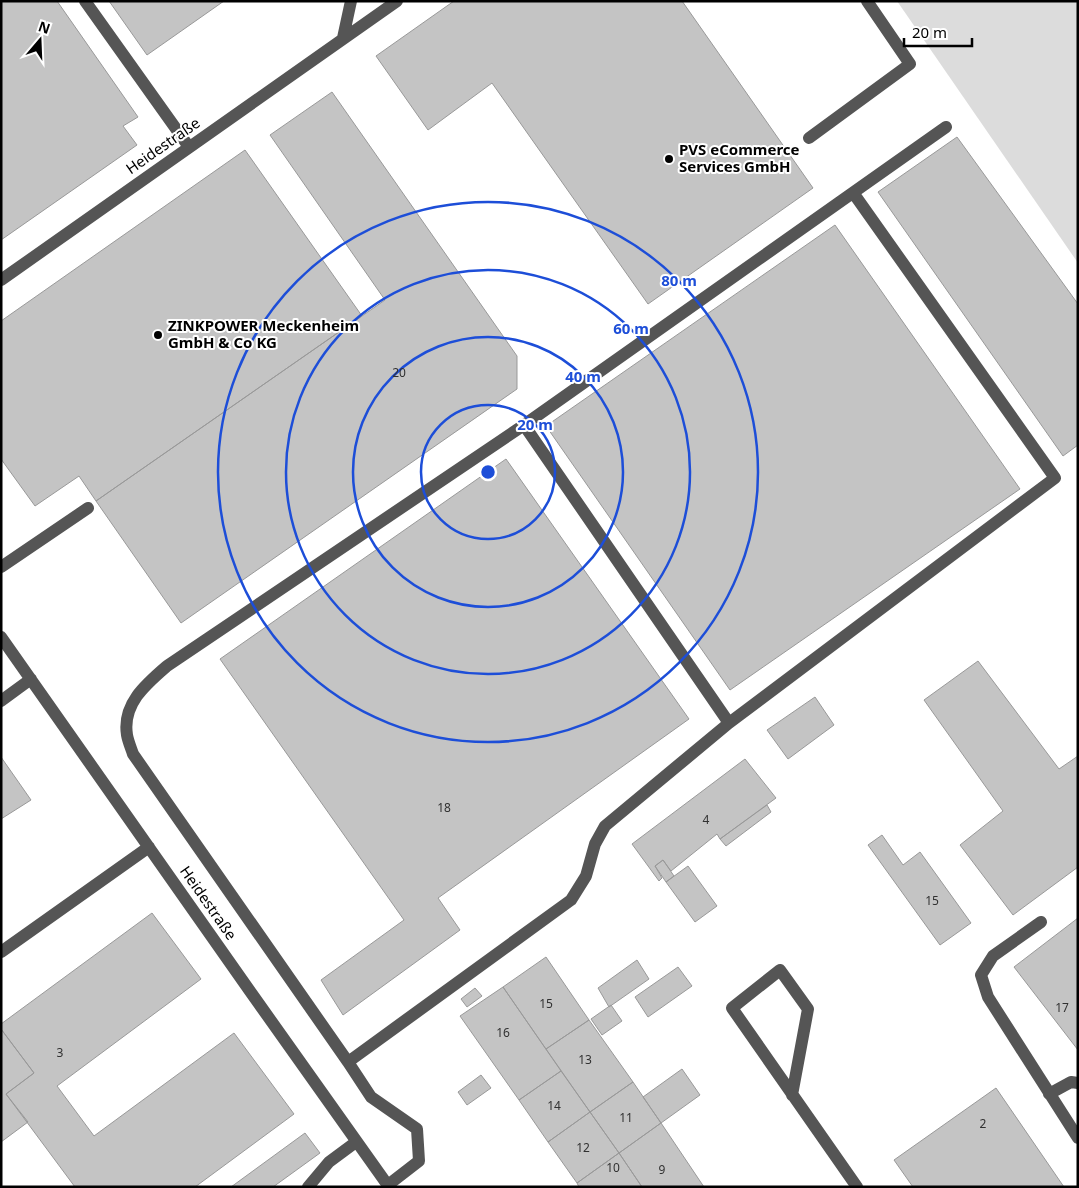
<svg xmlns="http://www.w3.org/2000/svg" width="1079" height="1188" viewBox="0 0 1079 1188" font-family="'Noto Sans',sans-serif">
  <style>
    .green { fill: #dcdcdc }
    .building { fill: #c4c4c4; stroke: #999 }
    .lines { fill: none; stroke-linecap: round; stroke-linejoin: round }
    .minor { stroke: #555; stroke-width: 12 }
    .ring { fill: none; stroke: #1d4ed8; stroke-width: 2.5 }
    .poi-dot { fill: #000; stroke: #fff; stroke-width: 2 }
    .labels { text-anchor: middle; stroke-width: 4; stroke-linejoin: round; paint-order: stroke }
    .number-label { font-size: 12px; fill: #313131 }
    .street-label { font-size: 15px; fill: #000; stroke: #fff }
    .poi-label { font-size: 15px; font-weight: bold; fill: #000; stroke: #fff; text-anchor: start }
    .centre { fill: #1d4ed8; stroke: #fff; stroke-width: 2.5 }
    .ring-label { font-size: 15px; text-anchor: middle; font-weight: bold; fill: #1d4ed8; stroke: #fff; stroke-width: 4; stroke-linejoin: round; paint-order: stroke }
  </style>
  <rect width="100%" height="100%" fill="#fff"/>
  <path class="green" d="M897 1H1078V263Z"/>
  <path class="building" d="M1 1H57L138 117 123 126 137 145 1 240Z
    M109 1H224L147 55Z
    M454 1H682L813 188 648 304 492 83 428 130 376 56Z
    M332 92 517 356V389L181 623 96 501 385 300 270 135Z
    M957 137 1078 304V445L1063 456 878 192Z
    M245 150 362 316 96 501 79 476 35 506 1 459V321Z
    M835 225 1020 489 730 690 546 426Z
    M506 459 689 719 438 898 460 930 343 1015 321 980 404 920 220 659Z
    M978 661 1059 769 1078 756V867L1013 915 960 845 1003 811 924 700Z
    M815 697 834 725 788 759 767 730Z
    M1 757 31 800 1 819Z
    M745 759 776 798 720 839 717 834 671 871 663 860 655 866 662 878 659 881 632 844Z
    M767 805 771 812 726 846 720 839Z
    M882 835 903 865 920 852 971 923 940 945 868 845Z
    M663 860 674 876 666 882 655 866Z
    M688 866 717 906 695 922 666 882Z
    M152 913 201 979 57 1086 94 1136 234 1033 294 1114 195 1187H75L6 1094 34 1073 1 1029V1024Z
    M1078 918V1050L1014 967Z
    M546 957 589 1020 546 1049 503 987Z
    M637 960 649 979 609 1007 598 988Z
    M678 967 692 986 648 1017 635 997Z
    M503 987 561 1071 519 1100 460 1016Z
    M475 988 482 996 467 1007 461 999Z
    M611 1005 622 1021 602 1035 591 1019Z
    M589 1020 633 1082 590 1112 546 1049Z
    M1 1029 34 1073 6 1094 28 1122 1 1142Z
    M682 1069 700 1095 661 1123 643 1097Z
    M561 1071 590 1112 548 1142 519 1100Z
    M481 1075 491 1088 467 1105 458 1092Z
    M633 1082 661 1123 619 1153 590 1112Z
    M996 1088 1064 1187H913L894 1160Z
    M590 1112 619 1153 577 1183 548 1142Z
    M661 1123 704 1187H642L619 1153Z
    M305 1133 320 1153 273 1187H231Z
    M619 1153 642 1187H579L577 1183Z"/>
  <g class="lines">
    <path class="minor" d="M85 1 189 147
      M343 38 351 1
      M809 138 910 64 867 1
      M1 280 397 1
      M1 567 88 508
      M1 637 252 994 389 1187
      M1 701 31 679
      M729 723 524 425 946 127
      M1041 922 993 956 981 975 988 997 1078 1138
      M1 952 149 847
      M348 1062 133 754C131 748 128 741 127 735 122 704 146 684 167 666L524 425
      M1049 1094 1071 1082 1078 1083
      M792 1095 808 1009 780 970 732 1008 857 1187
      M388 1185 419 1161 417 1129 371 1097 348 1062 571 900 586 876 595 844 605 826 729 723 1055 478 854 194
      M308 1187 329 1162 356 1142"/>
  </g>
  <g class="ring">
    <circle cx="488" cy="472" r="67"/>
    <circle cx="488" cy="472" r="135"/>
    <circle cx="488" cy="472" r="202"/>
    <circle cx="488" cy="472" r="270"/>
  </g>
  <g class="poi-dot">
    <circle cx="669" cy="159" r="5"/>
    <circle cx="158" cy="335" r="5"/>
  </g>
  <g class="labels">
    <g class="number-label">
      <text x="399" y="377">20</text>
      <text x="444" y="812">18</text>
      <text x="706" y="824">4</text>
      <text x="932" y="905">15</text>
      <text x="546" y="1008">15</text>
      <text x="1062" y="1012">17</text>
      <text x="503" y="1037">16</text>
      <text x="60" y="1057">3</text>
      <text x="585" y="1064">13</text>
      <text x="554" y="1110">14</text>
      <text x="626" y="1122">11</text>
      <text x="983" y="1128">2</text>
      <text x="583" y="1152">12</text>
      <text x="613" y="1172">10</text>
      <text x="662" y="1174">9</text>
    </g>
    <g class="street-label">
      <text transform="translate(163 146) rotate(-35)" y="5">Heidestraße</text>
      <text transform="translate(208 903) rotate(55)" y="5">Heidestraße</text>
    </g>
    <g class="poi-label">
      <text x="679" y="155">PVS eCommerce<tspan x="679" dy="17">Services GmbH</tspan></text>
      <text x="168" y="331">ZINKPOWER Meckenheim<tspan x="168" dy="17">GmbH &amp; Co KG</tspan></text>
    </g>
  </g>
  <circle cx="488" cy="472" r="8" class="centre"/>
  <g class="ring-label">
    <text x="679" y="286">80 m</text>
    <text x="631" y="334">60 m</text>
    <text x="583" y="382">40 m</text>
    <text x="535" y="430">20 m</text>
  </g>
  <rect width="1079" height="1188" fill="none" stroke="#000000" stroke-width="5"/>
  <g transform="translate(40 40) rotate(19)" stroke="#ffffff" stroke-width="4" paint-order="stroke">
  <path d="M0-4L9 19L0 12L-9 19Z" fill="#000000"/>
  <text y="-8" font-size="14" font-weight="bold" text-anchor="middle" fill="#000000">N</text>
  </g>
  <path d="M904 38v8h68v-8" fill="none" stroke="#000000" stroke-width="2.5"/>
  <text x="912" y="38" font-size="15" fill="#000000" stroke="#ffffff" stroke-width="4" paint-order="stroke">20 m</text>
</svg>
